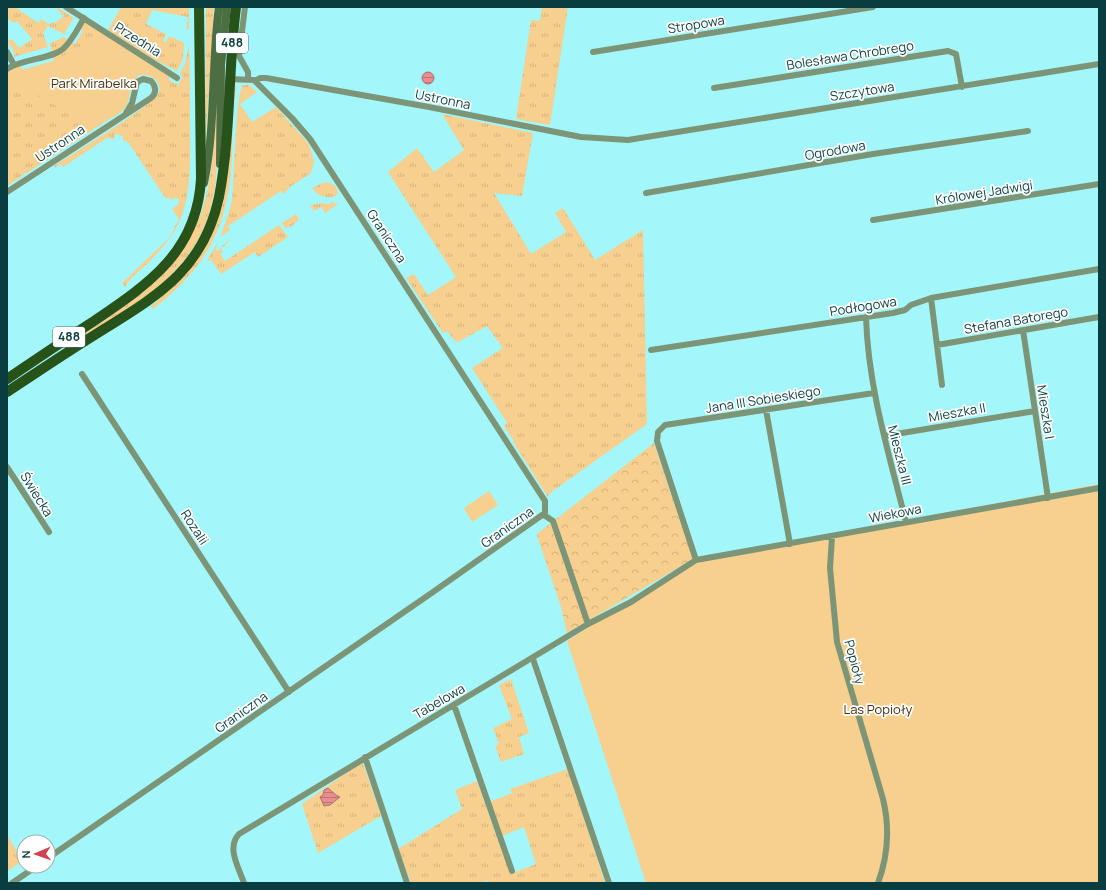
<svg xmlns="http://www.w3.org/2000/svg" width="1106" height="890" viewBox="0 0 1106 890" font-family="Manrope,sans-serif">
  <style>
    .grass { fill: url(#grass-tufts) }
    .forest { fill: url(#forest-crowns) }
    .park { fill: #f7cf8f }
    .water { fill: url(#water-rules); stroke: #a77476 }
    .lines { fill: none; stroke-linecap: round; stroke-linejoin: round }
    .minor { stroke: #7d9577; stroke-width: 6 }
    .secondary { stroke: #4b6e42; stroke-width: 8 }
    .primary { stroke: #27521a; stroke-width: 10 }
    .labels { text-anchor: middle; stroke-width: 3.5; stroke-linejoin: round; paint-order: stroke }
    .shield { fill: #fff; stroke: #537779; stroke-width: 1 }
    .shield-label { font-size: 12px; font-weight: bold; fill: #093d3f }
    .street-label { font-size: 13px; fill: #093d3f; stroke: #fff }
    .park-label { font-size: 13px; fill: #44300c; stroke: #fff }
  </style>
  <defs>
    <pattern id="grass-tufts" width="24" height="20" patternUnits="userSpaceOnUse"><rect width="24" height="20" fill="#f7cf8f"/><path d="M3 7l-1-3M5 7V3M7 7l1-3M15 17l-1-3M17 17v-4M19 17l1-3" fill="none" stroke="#d2b37c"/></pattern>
    <pattern id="forest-crowns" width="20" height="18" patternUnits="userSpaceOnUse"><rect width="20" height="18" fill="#f7cf8f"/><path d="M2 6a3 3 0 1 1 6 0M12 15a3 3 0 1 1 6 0" fill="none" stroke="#d2b37c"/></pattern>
    <pattern id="water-rules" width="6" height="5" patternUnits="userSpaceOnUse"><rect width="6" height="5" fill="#eb8c8e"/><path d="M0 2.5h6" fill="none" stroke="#bd7475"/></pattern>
  </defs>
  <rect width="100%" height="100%" fill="#a3f7fb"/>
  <path class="grass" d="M7 7H15L38 23 41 19 49 24 56 22 64 16 57 10 58 8 73 17V19L64 34 48 26 43 33 48 47 13 57 15 54 11 46 7 48 10 45 7 41 12 39 19 48 32 39 17 21 14 23 7 18Z
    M121 7H189V29H186L188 17 152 10 146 24 166 34 163 41 166 42 169 36 184 43 183 59 177 71 145 55 108 30Z
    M206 7H214L205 155Z
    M542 7H568L550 125 516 119 531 20 540 21Z
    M85 22 105 33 98 56 57 74 53 56 71 42 75 44 83 31 80 28Z
    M64 37 67 39C64 47 59 49 52 52L50 43Z
    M189 44C190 70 190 97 190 123 190 159 193 198 175 230 168 242 158 253 148 263 140 271 131 276 125 287L122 283 169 238 179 219 172 209 178 205 179 199 175 198 171 200 169 197 166 199 128 142 123 141V136L115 134 114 139 107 138 63 167 61 164 55 168 54 166C71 155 153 105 158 94 162 87 158 81 153 76L91 68 169 76V80L178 85 183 76 180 73 185 64Z
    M20 65 30 82 103 123 27 173H23L24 175 7 186V73Z
    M237 85C231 109 233 134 232 158 228 227 208 266 153 309L151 306 183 278 198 259 209 240 235 87Z
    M243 85H249L257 92 240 104 252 122 276 107 309 144 314 162 311 173 290 187 283 194 281 191 228 226 230 230 222 236 221 235C225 223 230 211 232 199 235 180 235 94 243 85Z
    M217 96C217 124 218 152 216 179 208 265 147 298 80 338L79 336C138 297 194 263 208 187 214 158 214 127 217 96Z
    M442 114 533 133 522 196 494 193 531 254 566 232 555 213 563 208 595 260 643 230 647 424 550 493 548 497 513 442 514 441 505 428 504 426 507 423 472 368 503 348 487 326 458 342 455 341 447 331 443 333 406 278 414 274 428 295 456 277 388 172 417 148 434 172 464 150Z
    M323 183C330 181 336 185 338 192L336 196C328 199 317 196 312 188Z
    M330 202 338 204 325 213 321 207 314 211 310 205 325 203V204H330Z
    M296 214 299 219 292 226 285 228 282 223Z
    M279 225 288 237 258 257 255 252 221 274 211 260 207 261 216 245 218 244 215 249 218 251 227 241 228 243 221 248 223 252 220 254 225 261Z
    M511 679 529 733 519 737 524 754 501 762 495 746 499 744 493 728 512 719 499 685Z
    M359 764H362L364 766 381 816 318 853 302 804Z
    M568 769 605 883H488L487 880 481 883H411L398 849 462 809 455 790 477 781 510 874 536 864 524 827 502 836 490 802 512 793 510 789Z
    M7 835 23 861 7 871Z"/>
  <path class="forest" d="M654 443 693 559 567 633 561 607 537 536 538 533Z"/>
  <path class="park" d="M106 34 169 76 158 84C156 78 152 77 147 75 129 71 132 99 125 108 118 116 103 122 94 128L7 77V74L53 61Z
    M1099 484V883H646L567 641 693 560Z
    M489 491 498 505 472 522 464 508Z"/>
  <path class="water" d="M422 78a6 6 0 1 1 12 0a6 6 0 1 1-12 0Z
    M328 788 336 795 340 797 330 805 324 806 320 797 323 795 324 790Z"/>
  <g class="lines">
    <path class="minor" d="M66 7 177 78
      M245 7 239 56 248 72V79
      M7 52 14 65
      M593 52 873 7
      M7 69C22 59 51 59 63 49 72 41 78 28 84 18
      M255 81 260 78H266L429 107 581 137 628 140 1099 64
      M714 88 948 51 956 54 962 87
      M7 192 151 98C157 93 156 86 151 81L143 79 137 82 132 103 126 113
      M646 193 873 154 1028 131
      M873 220 1099 184
      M931 298 942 385
      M866 317C868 387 889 454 906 522
      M1023 330 1048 498
      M937 345 1099 317
      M651 350 893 313 905 310 911 305 931 298 1099 269
      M82 374 289 692
      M766 410 790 544
      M884 436 1035 411
      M7 467 49 532
      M544 515 553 521 588 624
      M832 537 830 568 837 642 883 799C890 828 888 856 878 883
      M696 560 657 441 658 432 665 425 874 393
      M533 659 609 883
      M454 705 512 871
      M365 757 407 883
      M48 858 433 592 545 513V501L310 139 292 118 254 80 229 79
      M12 883 37 866
      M244 883C239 868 226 848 239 834L588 624 631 602 696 560 1099 488"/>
    <path class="secondary" d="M220 164 221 65 227 7
      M204 183C216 126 211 65 219 7"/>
    <path class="primary" d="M7 379C35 360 63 341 91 323 147 285 197 253 201 179L199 7
      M7 392C36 373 64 354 93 336 153 298 203 273 219 197 231 135 228 70 236 7"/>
  </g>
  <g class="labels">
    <g class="shield">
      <rect x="216" y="33" width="32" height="20" rx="3"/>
      <rect x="53" y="327" width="32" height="20" rx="3"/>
    </g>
    <g class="shield-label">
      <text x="232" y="47">488</text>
      <text x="69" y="341">488</text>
    </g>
    <g class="street-label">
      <text transform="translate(696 24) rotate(-9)" y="5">Stropowa</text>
      <text transform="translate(138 39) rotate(32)" y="5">Przednia</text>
      <text transform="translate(850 55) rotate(-9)" y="5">Bolesława Chrobrego</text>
      <text transform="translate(862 91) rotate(-9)" y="5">Szczytowa</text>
      <text transform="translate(443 99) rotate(11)" y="5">Ustronna</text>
      <text transform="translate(60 143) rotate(-34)" y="5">Ustronna</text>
      <text transform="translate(835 150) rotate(-10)" y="5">Ogrodowa</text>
      <text transform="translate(984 192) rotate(-9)" y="5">Królowej Jadwigi</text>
      <text transform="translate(387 236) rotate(57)" y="5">Graniczna</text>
      <text transform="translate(863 306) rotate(-9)" y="5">Podłogowa</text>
      <text transform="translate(1016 320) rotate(-10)" y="5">Stefana Batorego</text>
      <text transform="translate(763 399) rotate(-9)" y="5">Jana III Sobieskiego</text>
      <text transform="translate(957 412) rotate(-10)" y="5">Mieszka II</text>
      <text transform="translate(1046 412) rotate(81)" y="5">Mieszka I</text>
      <text transform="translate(900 455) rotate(76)" y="5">Mieszka III</text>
      <text transform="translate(37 494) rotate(58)" y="5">Świecka</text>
      <text transform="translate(895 513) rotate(-11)" y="5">Wiekowa</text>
      <text transform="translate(195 527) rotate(57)" y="5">Rozalii</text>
      <text transform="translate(507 527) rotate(-35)" y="5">Graniczna</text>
      <text transform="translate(855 662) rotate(75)" y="5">Popioły</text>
      <text transform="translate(439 701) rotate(-30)" y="5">Tabelowa</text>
      <text transform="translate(241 712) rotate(-35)" y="5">Graniczna</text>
    </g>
    <g class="park-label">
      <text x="94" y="88">Park Mirabelka</text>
      <text x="878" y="714">Las Popioły</text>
    </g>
  </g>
  <rect width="1106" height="890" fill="none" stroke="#093d3f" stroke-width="16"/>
  <g transform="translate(36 854) rotate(268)"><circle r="19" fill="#ffffff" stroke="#9db1b2"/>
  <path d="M0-3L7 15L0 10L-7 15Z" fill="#d24251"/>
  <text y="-6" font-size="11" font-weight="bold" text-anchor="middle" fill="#093d3f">N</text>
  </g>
</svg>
